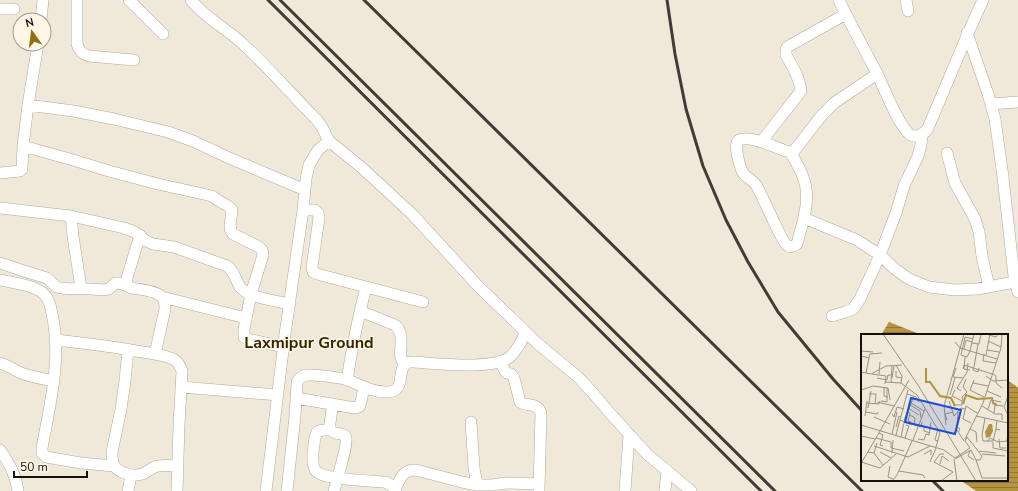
<svg xmlns="http://www.w3.org/2000/svg" width="1018" height="491" viewBox="0 0 1018 491" font-family="'Nunito Sans',sans-serif">
  <style>
    .water { fill: url(#water-rules) }
    .lines { fill: none; stroke-linecap: round; stroke-linejoin: round }
    .street-casing { stroke: #afa99a; stroke-width: 12 }
    .street { stroke: #fff; stroke-width: 11 }
    .rail { stroke: #413d36; stroke-width: 3 }
    .labels { text-anchor: middle; stroke-width: 3; stroke-linejoin: round; paint-order: stroke }
    .district-label { font-size: 16px; font-weight: bold; fill: #362700; stroke: #fdf6e7 }
    .inset-river { fill: none; stroke: #b49441; stroke-width: 2 }
    .inset-road { fill: none; stroke: #989387; stroke-width: 1 }
    .view { fill: #1d4ed8; fill-opacity: 0.15; stroke: #1d4ed8; stroke-width: 2 }
    .inset-edge { fill: none; stroke: #14110c; stroke-width: 2 }
  </style>
  <defs>
    <pattern id="water-rules" width="6" height="5" patternUnits="userSpaceOnUse"><rect width="6" height="5" fill="#b49441"/><path d="M0 2.5h6" fill="none" stroke="#917735"/></pattern>
  </defs>
  <rect width="100%" height="100%" fill="#f0e9d9"/>
  <path class="water" d="M889 322 922 335H881Z
    M1007 380 1016 386 1018 388V491H976L960 480H1007Z"/>
  <g class="lines">
    <defs>
      <path id="street" d="M77 0V44C79 51 82 54 89 56L134 60
        M129 0 163 34
        M191 0C205 18 226 28 243 44 268 67 291 94 316 119L322 127 329 141 361 167 412 214 478 286 537 343 578 377 592 392 608 411 647 454 691 491
        M839 0C851 25 864 49 877 73 883 86 900 129 911 135 917 138 922 135 927 130 946 87 963 43 983 0
        M906 0 908 11
        M0 9H14
        M41 20 43 0
        M967 33 988 94 995 119 1003 177 1014 276 1018 292
        M991 104 1018 102
        M28 105 73 111 114 119 168 132 193 141 227 157 305 190
        M761 142 801 91C800 78 792 66 786 55V51L787 47 846 14
        M23 146 73 160 109 171 158 184 212 196 219 201 228 206 232 210C232 218 227 227 233 234L259 247 262 250 263 255 251 294 244 329V337L248 339 284 347
        M790 152C795 160 800 168 803 177 812 199 802 223 797 244 794 246 792 248 788 246 782 243 762 194 756 185 753 180 747 178 744 174 740 170 735 148 737 143 737 142 738 141 739 140 750 135 775 147 786 151L790 152 794 151 822 115 834 103 877 74
        M947 153 955 183 975 219 979 232 982 256 989 287
        M0 173 20 171 22 169 23 146 28 105 38 44
        M0 208 71 216 124 228 135 232 146 241 153 244 174 247 227 266C235 271 235 280 240 287 249 298 276 301 290 304
        M303 210H315L318 213 319 218 312 267 313 272 317 274 423 302
        M71 216 73 236 81 288
        M804 218 857 240 880 255 895 269 909 279 929 287 955 290 977 289 1015 282
        M140 235 127 278C126 283 127 285 131 288 139 289 157 291 162 297 165 300 165 305 165 309L155 354
        M0 263 24 271 47 278C51 281 53 285 57 287 64 290 83 288 92 289 97 289 103 291 108 289 111 288 113 285 115 283H118L128 286
        M1 280C14 283 34 285 44 294 49 299 51 307 52 314 62 358 50 404 42 448V453L46 457 81 463 114 466
        M162 297 246 318
        M360 311 395 325C409 337 393 357 406 364
        M832 316 845 312 853 309 860 299 880 255 896 213 904 186 918 156 921 145 922 135
        M56 340C83 343 110 346 136 351 148 353 162 354 173 359 178 361 180 366 182 371L179 425 177 491
        M128 349 125 381 121 409 112 452C112 457 112 461 114 465 118 473 133 477 142 474 148 472 152 467 158 466 164 465 171 466 177 466
        M500 361 505 371 507 373 511 374 514 378 520 402C528 407 537 402 541 413L539 490
        M0 363C8 365 14 370 21 373 32 377 43 379 54 381
        M347 380C352 348 358 318 366 287
        M181 387 278 395
        M296 398 355 408 359 407 361 402 364 387
        M333 404C332 410 329 425 330 429 333 436 344 431 346 438 348 446 336 481 334 491
        M471 422 474 468 477 485
        M331 430C325 430 321 429 317 432 314 440 310 464 316 471 323 480 373 481 385 482L391 485 396 491
        M0 450C9 463 16 475 18 491
        M395 489C401 478 402 470 416 470L462 482 477 485H492L505 483 539 484
        M128 491 131 475
        M266 491 285 334 303 210 306 179 309 165 318 150 329 141
        M287 491 295 416 297 383C298 380 299 378 303 376 309 373 341 378 348 380 360 385 372 392 386 392 408 392 395 370 407 363 408 362 411 362 413 362 434 363 495 371 511 356 518 349 522 340 526 332
        M625 491 629 435
        M665 491 667 470"/>
    </defs>
    <use href="#street" class="street-casing"/>
    <use href="#street" class="street"/>
    <path class="rail" d="M268 0 761 491
      M280 0 775 491
      M364 0 862 491
      M667 0 675 54 686 109 703 166 726 220 748 262 778 312 833 379 862 411
      M932 480 943 491"/>
  </g>
  <g class="labels">
    <g class="district-label">
      <text x="309" y="348">Laxmipur Ground</text>
    </g>
  </g>
  <g transform="translate(861 334)">
    <rect width="147" height="147" fill="#f0e9d9"/>
    <path d="M128 90H131L132 97 129 103 125 104 124 98Z" fill="#b49441"/>
    <path class="inset-river" d="M65 34V48H69L79 62 90 64 94 72M102 70 105 61 116 65 131 64 132 69 136 71"/>
    <path class="inset-road" d="M22 0 57 51 115 147M125 0 135 3 137 0M112 5 104 3 100 21 106 23 109 17 113 0M127 7 140 13M94 8 99 14 136 25M111 9 118 10 120 0M103 15 105 6 111 8M126 16 138 18M0 17 12 18M123 20 122 27 135 29M125 21 129 0M0 22 8 24 9 20 21 19M104 23 103 35 109 36M35 31 41 42 40 49M112 33V36L117 38 118 34M113 33 117 10M95 34 92 43 102 44M102 35 103 31 131 40M35 37V43L41 44M0 38 10 40 25 32 41 31M5 39 8 24M11 40 25 42 24 50M18 40 19 28M132 40 135 42V49L141 54M125 42 132 47 147 46M16 44 26 46 27 41H30M31 44 33 32M113 46 109 56 123 63M24 48 40 49 56 61 79 99 75 113M30 48 31 32M112 49 127 52M23 53V62L27 63M0 56 12 52 27 54 29 66M100 57 96 54 106 38 107 29M126 57 140 63M8 60H15L14 70M46 60 55 63 58 68M89 61 94 44M147 62 143 73 147 81M20 67 26 68V54M88 67 93 82 100 74 104 75M16 68 33 72M6 69 18 70 19 67M50 69 63 77M103 70 101 63 106 58 102 53 105 45M49 71 59 77 60 84M92 71H101V67L91 62 94 56M121 72 134 80H141V86M7 74 10 57M47 74 58 81M127 75 130 66 140 68M5 78 16 80 17 78M47 78 49 79 47 87 50 88M97 78 96 93 99 95 97 98M133 79 134 71 142 72M31 80 33 83 36 73 43 75M49 81 54 84 53 91 60 93 61 88M4 82 6 67M115 82 147 89M13 83 29 90M124 84 121 101 122 107H132L135 95M39 86 51 91M86 86 84 80 92 78M136 86 135 95 139 96M110 89 102 85 105 72 116 79M0 91 83 116 94 124M60 91 63 93V97L69 99M85 91 83 72 103 0M35 93 38 82 40 83M109 95 115 98 116 108M96 96 103 107M19 97 48 46M18 99 22 101 19 111 22 112M31 100 36 78M65 100 68 101 70 88M35 101 47 56M0 102 14 105M40 103 44 84 53 62M15 104 30 108V114L43 117M44 104 48 92 45 91M57 105 63 106 65 100M104 105 122 69 140 14 141 0M138 105 139 114H145M52 106 64 75M77 107 74 106 77 95M126 108 129 104 137 108 146 107 147 98M132 108V114L147 117M13 112 47 123 69 112M109 117 107 122 113 126M118 117 135 119M7 118 13 119 16 109M19 118 30 124M13 119 22 131M31 119 32 106M63 120 70 116V121M83 120H79L73 128 92 138M121 120 144 122M94 124 109 114 104 107 106 103 121 122 119 126H115L110 116 94 125M93 125 96 147M115 126 121 144H147M0 128 19 134 35 120M1 128 19 97M69 128 75 114M79 130 81 122 88 127M29 132 27 143 32 145M38 137 62 141 64 144M31 147 36 141 51 107M80 147 92 138"/>
    <path class="view" d="M50 64 100 76 94 100 44 88Z"/>
    <rect width="147" height="147" class="inset-edge"/>
  </g>
  <g transform="translate(32 32) rotate(346)"><circle r="19" fill="#fdf6e7" stroke="#a09a8f"/>
  <path d="M0-3L7 15L0 10L-7 15Z" fill="#8f7014"/>
  <text y="-6" font-size="11" font-weight="bold" text-anchor="middle" fill="#14110c">N</text>
  </g>
  <path d="M14 471v6h73v-6" fill="none" stroke="#14110c" stroke-width="2"/>
  <text x="20" y="471" font-size="12" fill="#14110c" stroke="#fdf6e7" stroke-width="3" paint-order="stroke">50 m</text>
</svg>
